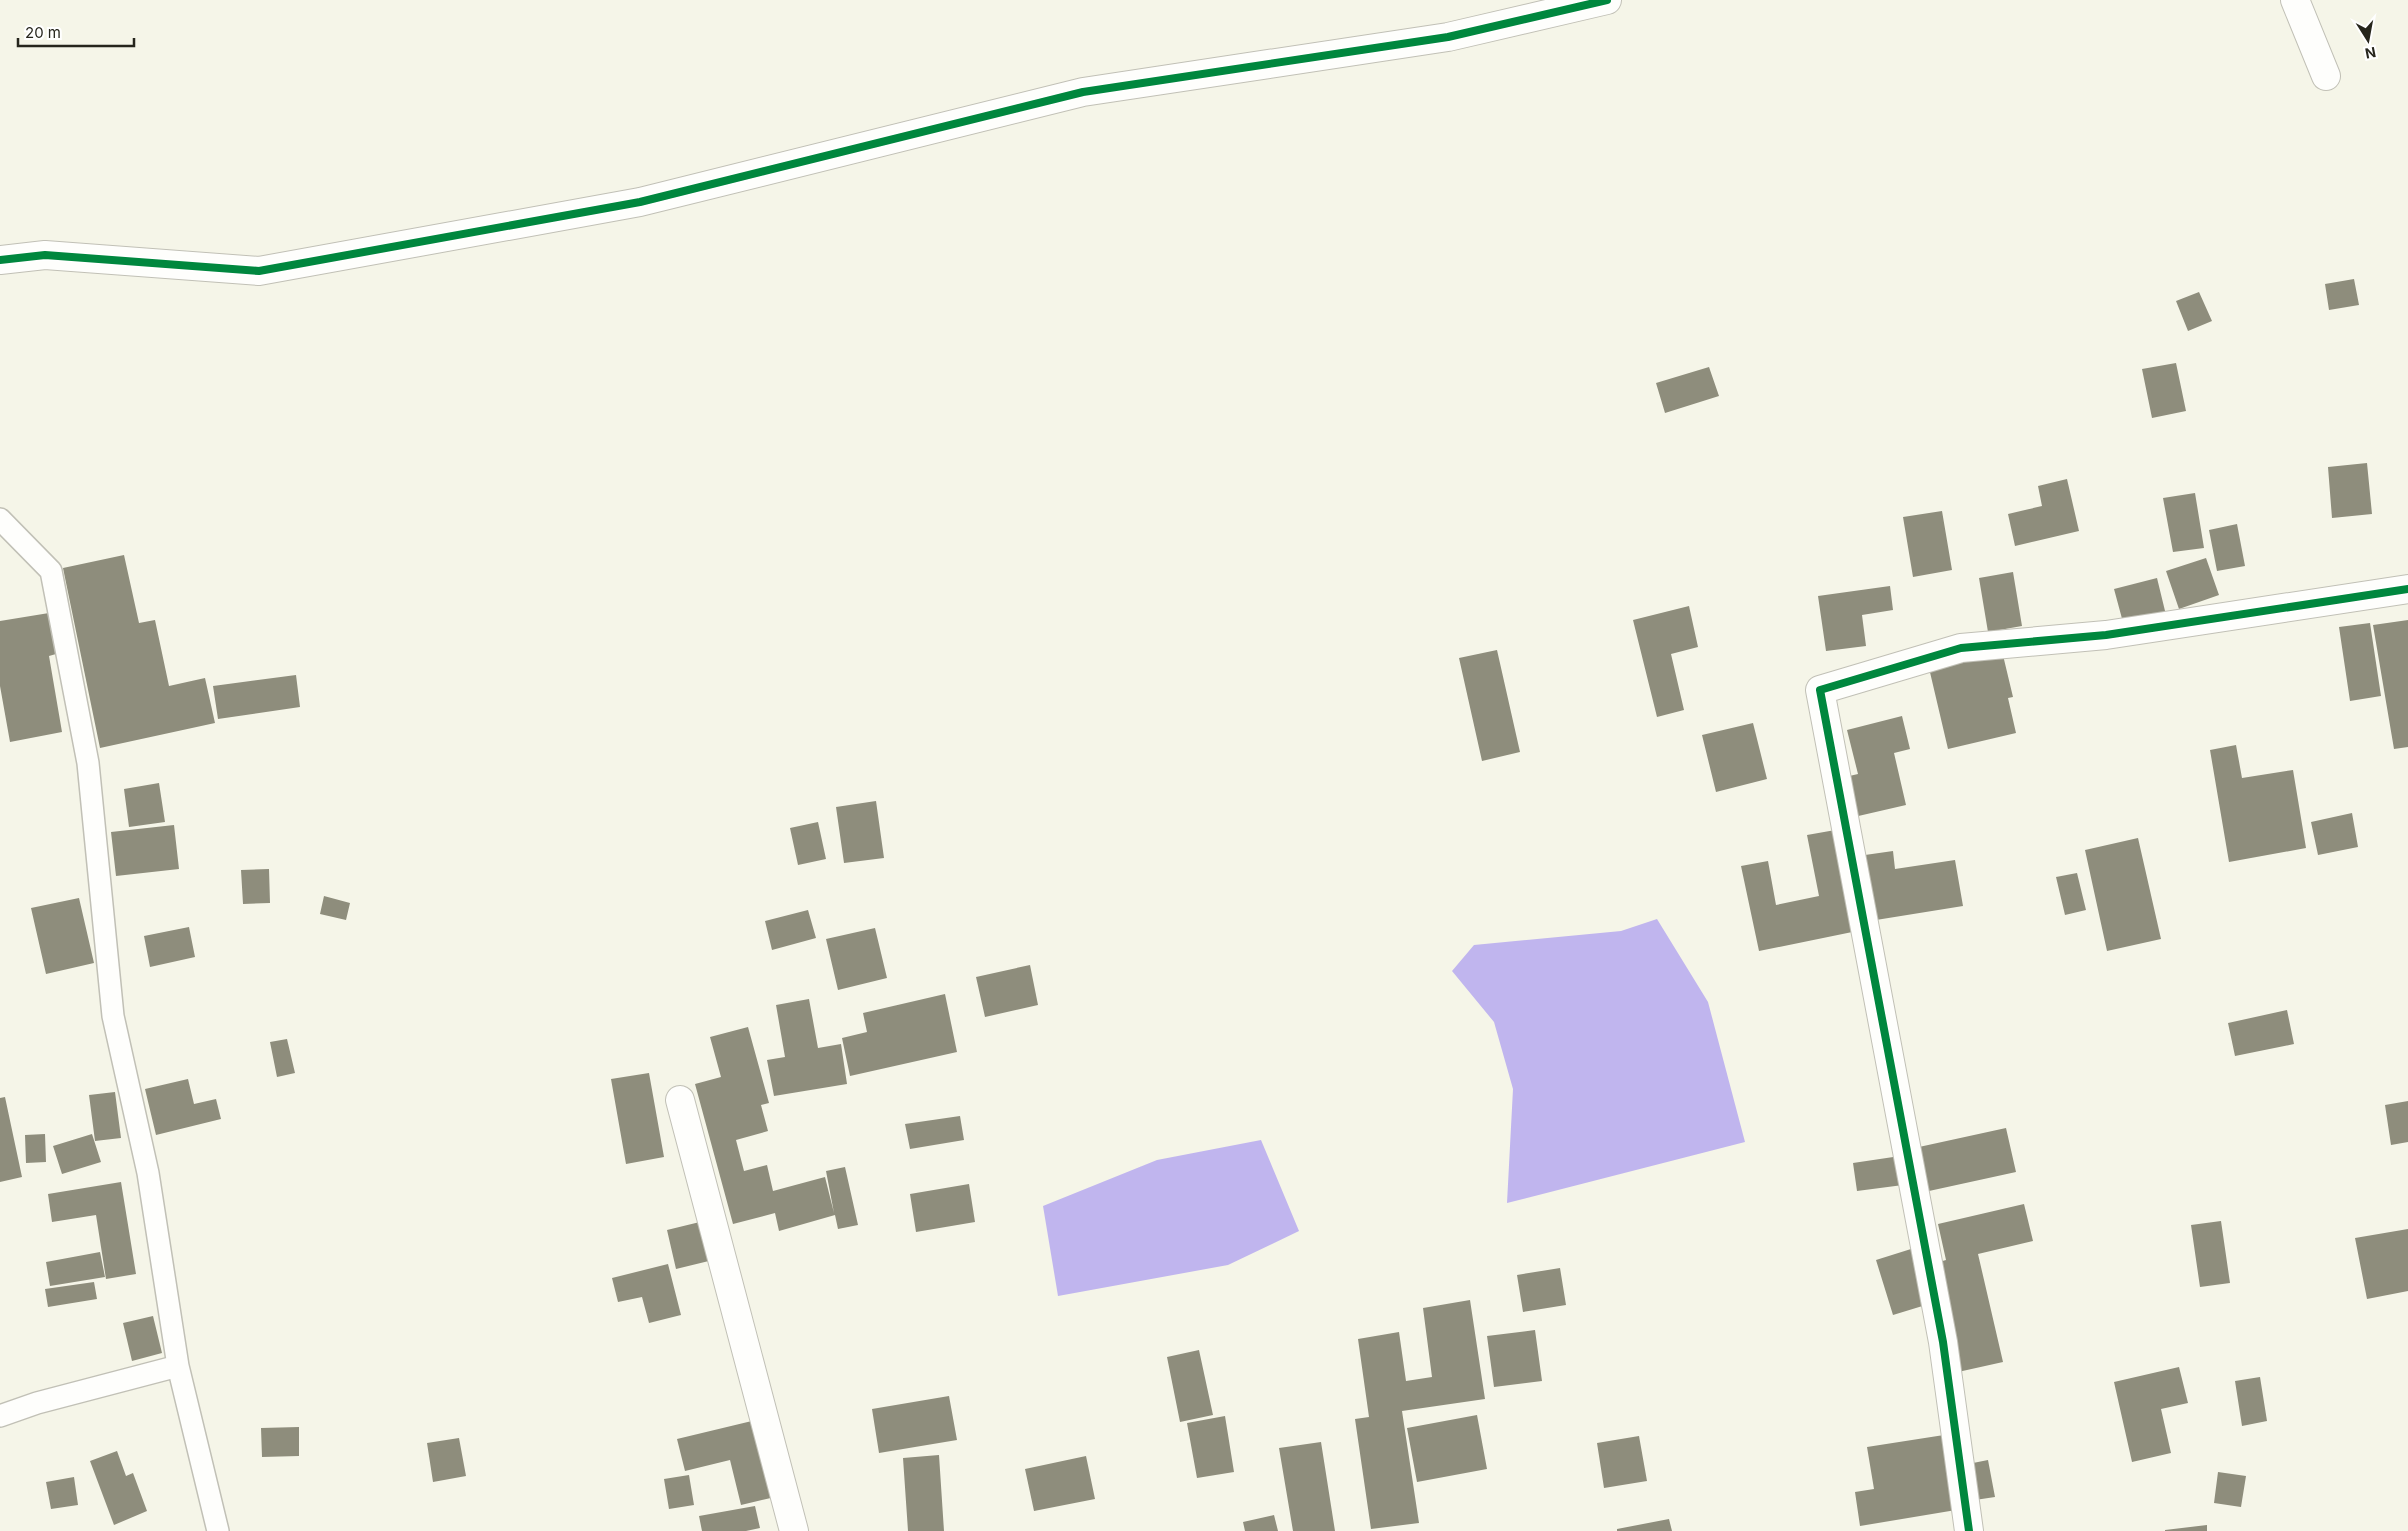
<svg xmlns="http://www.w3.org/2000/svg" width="2408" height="1531" viewBox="0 0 2408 1531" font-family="Inter,sans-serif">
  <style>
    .water { fill: #c0b5ee }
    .building { fill: #8e8d7c }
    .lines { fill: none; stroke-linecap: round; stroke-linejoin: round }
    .service-casing { stroke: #c1c0b6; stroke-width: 24 }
    .minor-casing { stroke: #c1c0b6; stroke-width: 30 }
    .tertiary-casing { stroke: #c1c0b6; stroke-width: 30 }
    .service { stroke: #fefefc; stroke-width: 21 }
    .minor { stroke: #fefefc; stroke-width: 28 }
    .tertiary { stroke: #fefefc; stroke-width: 28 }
    .cycleway-casing { stroke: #fff; stroke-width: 11 }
    .cycleway { stroke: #00873e; stroke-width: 8 }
  </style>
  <rect width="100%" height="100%" fill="#f5f5e8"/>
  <path class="water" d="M1657 919 1708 1002 1745 1142 1507 1203 1513 1089 1494 1022 1452 971 1474 945 1621 931Z
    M1261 1140 1299 1231 1228 1265 1058 1296 1043 1206 1157 1160Z"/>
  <path class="building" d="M2354 279 2359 305 2329 310 2325 284Z
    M2199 292 2212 321 2188 331 2176 301Z
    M2176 363 2186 411 2152 418 2142 369Z
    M1709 367 1719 396 1665 413 1656 383Z
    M2367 463 2372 514 2332 518 2328 467Z
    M2067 479 2079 531 2015 546 2008 514 2042 506 2038 486Z
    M2195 493 2204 548 2173 552 2163 498Z
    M1942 511 1952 570 1913 577 1903 517Z
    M2237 524 2245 566 2217 571 2209 530Z
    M124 555 139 623 155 620 169 686 205 678 215 723 100 748 63 568Z
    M2206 558 2219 595 2179 609 2166 571Z
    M2013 572 2022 626 1988 632 1979 578Z
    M2157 578 2166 615 2124 626 2114 589Z
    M1890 586 1893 610 1862 615 1866 646 1826 651 1818 596Z
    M1689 606 1698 647 1671 654 1684 710 1657 717 1633 620Z
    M49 613 56 654 49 656 62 732 10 742 0 686V621Z
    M2408 620V747L2394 749 2373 625Z
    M2370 623 2381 696 2350 701 2339 627Z
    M1497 650 1520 752 1482 761 1459 658Z
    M2002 651 2013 697 2008 698 2016 733 1948 749 1929 668Z
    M296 675 300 707 218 719 213 686Z
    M1902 716 1910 749 1894 753 1906 805 1854 817 1845 777 1858 774 1847 730Z
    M1753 723 1767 779 1716 792 1702 735Z
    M2236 745 2242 778 2293 770 2306 848 2229 862 2210 750Z
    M159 783 165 822 129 827 124 789Z
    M876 801 884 858 844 863 836 807Z
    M2352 813 2358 847 2318 855 2311 822Z
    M818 822 826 859 798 865 790 828Z
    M174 825 179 869 116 876 111 832Z
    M1841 829 1862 930 1759 951 1741 866 1768 861 1776 905 1819 896 1807 835Z
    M2138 838 2161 939 2107 951 2085 850Z
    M1893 851 1895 869 1955 860 1963 906 1876 920 1865 855Z
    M269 869 270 903 243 904 241 870Z
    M2077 873 2086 910 2065 915 2056 877Z
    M324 896 350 903 346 920 320 914Z
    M79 898 94 963 46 974 31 908Z
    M808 910 816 938 772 950 765 921Z
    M189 927 195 957 150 967 144 936Z
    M875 928 887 978 838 990 826 939Z
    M1030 965 1038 1005 985 1017 976 977Z
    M945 994 957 1052 850 1076 842 1038 867 1032 863 1013Z
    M809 999 818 1048 841 1044 847 1084 774 1096 767 1060 785 1057 776 1005Z
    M2287 1010 2294 1044 2235 1056 2228 1023Z
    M748 1027 769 1103 761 1105 768 1131 736 1140 744 1171 767 1165 773 1191 825 1177 834 1213 826 1171 845 1167 858 1225 838 1229 835 1215 779 1231 775 1213 733 1224 695 1084 721 1077 710 1037Z
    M287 1039 295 1073 277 1077 270 1042Z
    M649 1073 664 1157 626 1164 611 1079Z
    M188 1079 194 1104 216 1099 221 1119 156 1135 145 1089Z
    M115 1092 121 1138 95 1141 89 1095Z
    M5 1097 22 1177 0 1182V1098Z
    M2408 1101V1142L2391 1145 2385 1105Z
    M960 1116 964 1140 910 1149 905 1124Z
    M2006 1128 2016 1172 1929 1191 1919 1147Z
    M45 1134 46 1162 26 1163 25 1135Z
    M92 1134 101 1162 62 1174 53 1146Z
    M1900 1156 1903 1185 1857 1191 1853 1163Z
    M121 1182 136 1274 106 1279 96 1215 52 1222 48 1194Z
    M969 1184 975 1222 916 1232 910 1194Z
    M2024 1204 2033 1241 1978 1254 2003 1362 1958 1372 1932 1264 1946 1260 1938 1224Z
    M708 1220 717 1259 676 1269 667 1230Z
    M2221 1221 2230 1283 2200 1287 2191 1225Z
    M2408 1229V1291L2367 1299 2355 1238Z
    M1911 1249 1929 1304 1893 1315 1876 1260Z
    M100 1252 105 1277 50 1286 46 1262Z
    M668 1264 681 1315 649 1323 642 1297 618 1302 612 1278Z
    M1560 1268 1566 1305 1523 1312 1517 1275Z
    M94 1282 97 1299 48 1307 45 1289Z
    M1470 1300 1485 1399 1402 1411 1419 1523 1371 1529 1355 1419 1369 1417 1358 1339 1399 1332 1406 1381 1432 1377 1423 1308Z
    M153 1316 162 1353 132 1361 123 1323Z
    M1535 1330 1542 1381 1494 1387 1487 1336Z
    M1199 1350 1213 1415 1180 1422 1167 1357Z
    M2179 1367 2188 1403 2161 1409 2171 1453 2132 1462 2114 1382Z
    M2260 1377 2267 1421 2242 1426 2235 1381Z
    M949 1396 957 1440 879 1453 872 1409Z
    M1477 1415 1487 1469 1417 1482 1407 1428Z
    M1225 1416 1234 1472 1197 1478 1187 1423Z
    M756 1420 775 1497 741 1505 730 1460 685 1471 677 1439Z
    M299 1427V1456L262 1457 261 1428Z
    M1944 1435 1956 1510 1860 1526 1855 1492 1874 1489 1867 1447Z
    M1639 1436 1647 1481 1604 1488 1597 1443Z
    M459 1438 466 1476 433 1482 427 1443Z
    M1321 1442 1335 1531H1293L1279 1448Z
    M117 1451 126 1476 133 1473 147 1511 114 1525 90 1461Z
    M939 1455 944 1531H908L903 1458Z
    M1086 1456 1095 1499 1034 1511 1025 1469Z
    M1988 1460 1995 1497 1975 1500 1968 1464Z
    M2218 1472 2246 1476 2241 1507 2214 1503Z
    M689 1475 694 1505 669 1509 664 1479Z
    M74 1477 78 1505 51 1509 46 1482Z
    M755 1506 760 1528 746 1531H702L699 1516Z
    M1274 1515 1278 1531H1245L1243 1522Z
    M1669 1519 1672 1531H1617V1529Z
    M2207 1525V1531H2165V1530Z"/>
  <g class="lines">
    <defs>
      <path id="service" d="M0 519 51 571 88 763 113 1016 148 1173 178 1366 37 1403 0 1416
        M178 1366 218 1531"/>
      <path id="minor" d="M2295 0 2326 76
        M680 1100 794 1531
        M1969 1531 1943 1342 1820 690 1961 648 2106 635 2408 589"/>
      <path id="tertiary" d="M0 260 45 255 259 271 640 202 1083 92 1448 37 1607 0"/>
    </defs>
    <use href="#service" class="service-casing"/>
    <use href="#minor" class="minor-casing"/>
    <use href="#tertiary" class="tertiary-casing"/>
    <use href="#service" class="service"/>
    <use href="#minor" class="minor"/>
    <use href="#tertiary" class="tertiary"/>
    <defs>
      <path id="cycleway" d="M0 260 45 255 259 271 640 202 1083 92 1448 37 1607 0
        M1969 1531 1943 1342 1820 690 1961 648 2106 635 2408 589"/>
    </defs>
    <use href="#cycleway" class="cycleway-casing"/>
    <use href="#cycleway" class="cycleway"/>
  </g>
  <g transform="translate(2368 40) rotate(169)" stroke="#ffffff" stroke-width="4" paint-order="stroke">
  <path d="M0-4L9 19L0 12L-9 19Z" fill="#26251c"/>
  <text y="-8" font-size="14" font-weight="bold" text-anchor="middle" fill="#26251c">N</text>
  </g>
  <path d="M18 38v8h116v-8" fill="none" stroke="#26251c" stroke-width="2.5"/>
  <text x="25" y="38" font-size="15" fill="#26251c" stroke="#ffffff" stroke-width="4" paint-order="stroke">20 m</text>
</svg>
